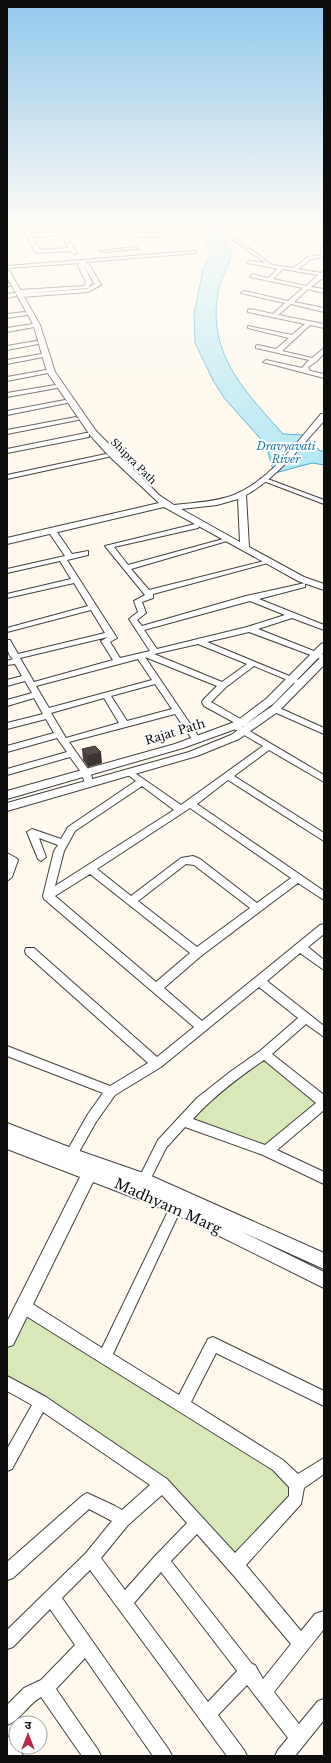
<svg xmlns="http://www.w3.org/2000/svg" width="331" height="1763" viewBox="0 0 331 1763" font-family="'Libre Baskerville','Noto Sans Devanagari',serif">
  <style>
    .green { fill: #d9e8b7 }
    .water { fill: #b2e7f5; stroke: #3ba9ca }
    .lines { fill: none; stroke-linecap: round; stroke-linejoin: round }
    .minor-casing { stroke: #404040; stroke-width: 2 }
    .tertiary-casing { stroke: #404040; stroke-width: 2 }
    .minor { fill: #fff; fill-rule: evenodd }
    .tertiary { fill: #fff; fill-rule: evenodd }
    .wall { fill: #49413f }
    .shaded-wall { fill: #3c3533 }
    .building { fill: #554c49; stroke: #3c3533 }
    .labels { text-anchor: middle; stroke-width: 4; stroke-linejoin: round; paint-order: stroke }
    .far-street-label { font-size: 10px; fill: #0d0d0d; stroke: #fff }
    .far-water-label { font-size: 11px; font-style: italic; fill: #19789b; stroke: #fff }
    .street-label { font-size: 12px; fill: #0d0d0d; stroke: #fff }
    .near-street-label { font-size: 14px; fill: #0d0d0d; stroke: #fff }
  </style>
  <rect width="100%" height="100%" fill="#fff8ec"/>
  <path class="green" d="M264 1054 324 1102 267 1151 183 1121Z
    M23 1306 278 1465 296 1499 240 1570 162 1484 7 1383V1339Z"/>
  <path class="water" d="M214 226H237L222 236 232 254C229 266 222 276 219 288 205 352 244 390 283 434L304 435 320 451H324V465L312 463 275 473 271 464 267 446 225 399 214 382 195 343 194 313 203 270 210 255 201 234Z"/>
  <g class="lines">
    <defs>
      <path id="minor" d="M24 226H43L27 229 31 234 59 232 56 228 51 226H60L77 253 73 254 71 251 36 253 23 229 7 230V228ZM61 235 69 248 40 250 32 237Z
        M181 226H186C173 239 138 240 123 231L125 230C144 233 165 238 181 226Z
        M234 237 272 265 293 268 308 257 321 255 322 244 324 243V257L311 259 298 269 321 273 324 271V277L311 287 324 289V293L308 289 294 302 324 308V312L291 304 278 315 324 324V328L310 325 282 351 312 358 324 348V353L317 361 308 367 310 371 324 374V378L263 362 266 360 302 368 309 360 256 348V346L258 345 276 349 289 338 248 328V326L292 335 305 324 248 312V310L250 309 273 314 285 303 241 293 244 291 288 301 303 288 250 277 252 274 268 278 278 269 247 263 249 261 266 263 232 239ZM283 269 318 275 306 286 273 279Z
        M136 247 138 249 102 252 100 251Z
        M194 251 196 253 86 262 90 266 101 285 88 292 21 297 19 296V294L87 289 88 288 19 294 16 292 19 290 84 286 86 282 78 266 79 263 7 268V266ZM83 264 95 284 88 288 92 282Z
        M7 283 10 284 11 285 7 287Z
        M14 293 16 294V296L7 298V294Z
        M25 312 27 313V315L7 318V314Z
        M36 341 39 343 38 344 7 350V346Z
        M41 354 44 356 43 357 7 364V360Z
        M46 370 48 371V373L7 381V377Z
        M55 385 58 387 57 388 7 397V393Z
        M65 400 68 402 67 403 7 415V411Z
        M76 417 79 419 78 420 7 434V430Z
        M106 454 109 456 108 457 7 479V475Z
        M261 478H265L324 500V504L261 480Z
        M195 524 199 526 198 528 114 547 128 565 223 539 227 541 131 569 149 590 264 561 268 563 153 594V598L142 602 146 613 137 620 142 626 246 596 305 583V587L259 599 324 625V630L292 618 258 629 324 655V660L249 632 207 642 304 682 303 684H297L254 666 226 687 211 702 244 721 245 723 241 726 324 775V782L269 750 234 776 324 833V841L228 780 197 804 324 891V900L298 883 201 956 164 988 202 1021 320 925 324 924V934L308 947 324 960V970L300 953 267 981 324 1026V1037L306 1024 272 1054 324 1095V1110L277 1150 324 1172V1184L263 1155 185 1127 166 1148 148 1184 144 1186 140 1184 138 1180 158 1140 197 1098 230 1072 260 1051 298 1018 259 987 161 1067 115 1095 96 1122 75 1159 71 1160 67 1159 65 1155 67 1151 88 1114 103 1093 7 1056V1046L110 1086 148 1063 26 954 25 951 26 948H34L157 1057 194 1027 44 899 43 896 54 851 58 845 39 838 46 857 41 861 38 859 27 832 32 829 61 839 68 827 136 781 124 772 129 769 181 805 263 746 234 729 233 727 237 724 204 706 202 702 203 700 217 686 145 657 201 740 200 742H194L175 714 69 742 90 772 94 784 92 786H86L81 772 70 757 7 775V769L67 752 57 738 7 752V746L54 733 46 719 7 729V723L43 714 34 698 7 706V700L32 693 25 681 7 686V680L22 676 15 664 7 665V661L13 659C8 656 7 647 7 640H10L18 654 105 633 91 610 7 632V628L88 606 74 583 7 598V594L71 579 60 561 7 573V569L65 556 48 531 52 529H55L72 554 88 551V555L67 560 117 638 110 642 120 658 150 651 129 619 138 612 134 601 145 595 105 546ZM250 601 285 615 247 627 157 649 144 630ZM108 637 101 641 113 660 34 682 20 658ZM198 644 247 664 222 682 154 654ZM138 659 152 680 49 708 36 686ZM155 684 172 709 127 721 111 696ZM104 698 119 723 66 738 51 713ZM142 786 174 810 55 886 64 851 75 831ZM190 808 291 878 257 903 200 859 193 856 181 858 131 896 97 869ZM186 864 194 865 250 908 197 947 138 901ZM90 874 190 953 156 982 55 896ZM264 1060 316 1103 265 1145 193 1119C214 1096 238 1078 264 1060Z
        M275 706 324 728V734L272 711 271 709Z
        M7 853 16 858 18 860 12 877 7 881Z
        M176 1201 180 1203 182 1207 113 1354 179 1395 208 1339 213 1337 324 1391V1406L216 1353 191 1402 283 1460 298 1474 324 1458V1474L304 1488 301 1504 246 1565 301 1631 315 1614 324 1611V1629L274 1692 299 1724 318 1701 324 1699V1720L295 1756H275L278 1750 288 1738 247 1685 218 1715 244 1750 247 1756H227L90 1570 62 1598 169 1750 172 1756H153L85 1658 56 1689 98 1750 101 1756H82L41 1697C28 1704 21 1720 7 1725V1705L24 1688 41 1680 75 1645 50 1609 13 1647 7 1649V1630L86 1553 112 1521 89 1509 13 1578 7 1580V1562L82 1496 87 1493 115 1506 122 1510 150 1485 43 1412 12 1469 7 1471V1449L32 1405 7 1391V1376L46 1397 167 1479 235 1553 289 1496V1487L273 1470 18 1311 16 1306 18 1301 23 1299 28 1301 102 1348 172 1203ZM162 1495 187 1523 156 1555 125 1590 101 1558 128 1525ZM197 1534 234 1576 291 1644 263 1679 255 1665 252 1664 171 1561ZM161 1572 237 1671 208 1702 134 1603Z
        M7 1736 13 1739 16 1747H18L23 1756H7Z"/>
      <path id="tertiary" d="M7 270 10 272 40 325 55 372 96 431 159 495 174 505C193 503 213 502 231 496 269 482 296 443 321 414H324V421C300 447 278 477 246 495L249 547 304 577 324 584V590L298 581 164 507 7 544V538L159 503 109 456 90 435 47 372 34 327 7 332V328L33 324 7 277ZM238 499 240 542 181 509 217 505Z
        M86 433H89V437L7 453V449Z
        M324 643V652L274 703 246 724 271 707 321 657 324 656V665L279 711 239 739 197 756 7 811V803L189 752 231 735 244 726 183 748 7 799V791L175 744 237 721 266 699 321 644Z
        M7 1123 74 1149 149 1175 324 1253V1269L240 1231 324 1272V1288L171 1212 93 1182 13 1345 7 1347V1322L80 1177 7 1149Z"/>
    </defs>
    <use href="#minor" class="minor-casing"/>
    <use href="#tertiary" class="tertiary-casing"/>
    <use href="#minor" class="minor"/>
    <use href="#tertiary" class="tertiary"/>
  </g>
  <path class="wall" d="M82 749 102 763 88 767 83 760Z"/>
  <path class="shaded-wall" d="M101 752 102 763 88 767 87 756Z"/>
  <path class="building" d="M95 746 101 752 87 756 82 749Z"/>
  <linearGradient id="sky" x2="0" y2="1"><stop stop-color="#92c8ed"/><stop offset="0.48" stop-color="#fffcf6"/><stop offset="1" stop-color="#fffcf6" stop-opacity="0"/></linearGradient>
  <rect width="331" height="472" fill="url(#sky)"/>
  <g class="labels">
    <g class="far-street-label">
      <text transform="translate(134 461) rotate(45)" y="4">Shipra Path</text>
    </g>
    <g class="far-water-label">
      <text x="286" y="450">Dravyavati<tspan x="286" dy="13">River</tspan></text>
    </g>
    <g class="street-label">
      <text transform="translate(175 732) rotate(-17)" y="4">Rajat Path</text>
    </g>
    <g class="near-street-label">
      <text transform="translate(168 1206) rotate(24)" y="5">Madhyam Marg</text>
    </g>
  </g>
  <rect width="331" height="1763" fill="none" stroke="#0d0d0d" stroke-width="16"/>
  <g transform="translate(28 1735)"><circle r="19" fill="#ffffff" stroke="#9e9e9e"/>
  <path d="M0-3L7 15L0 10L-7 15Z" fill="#b92847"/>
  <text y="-6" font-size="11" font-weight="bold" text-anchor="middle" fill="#0d0d0d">उ</text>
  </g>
</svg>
